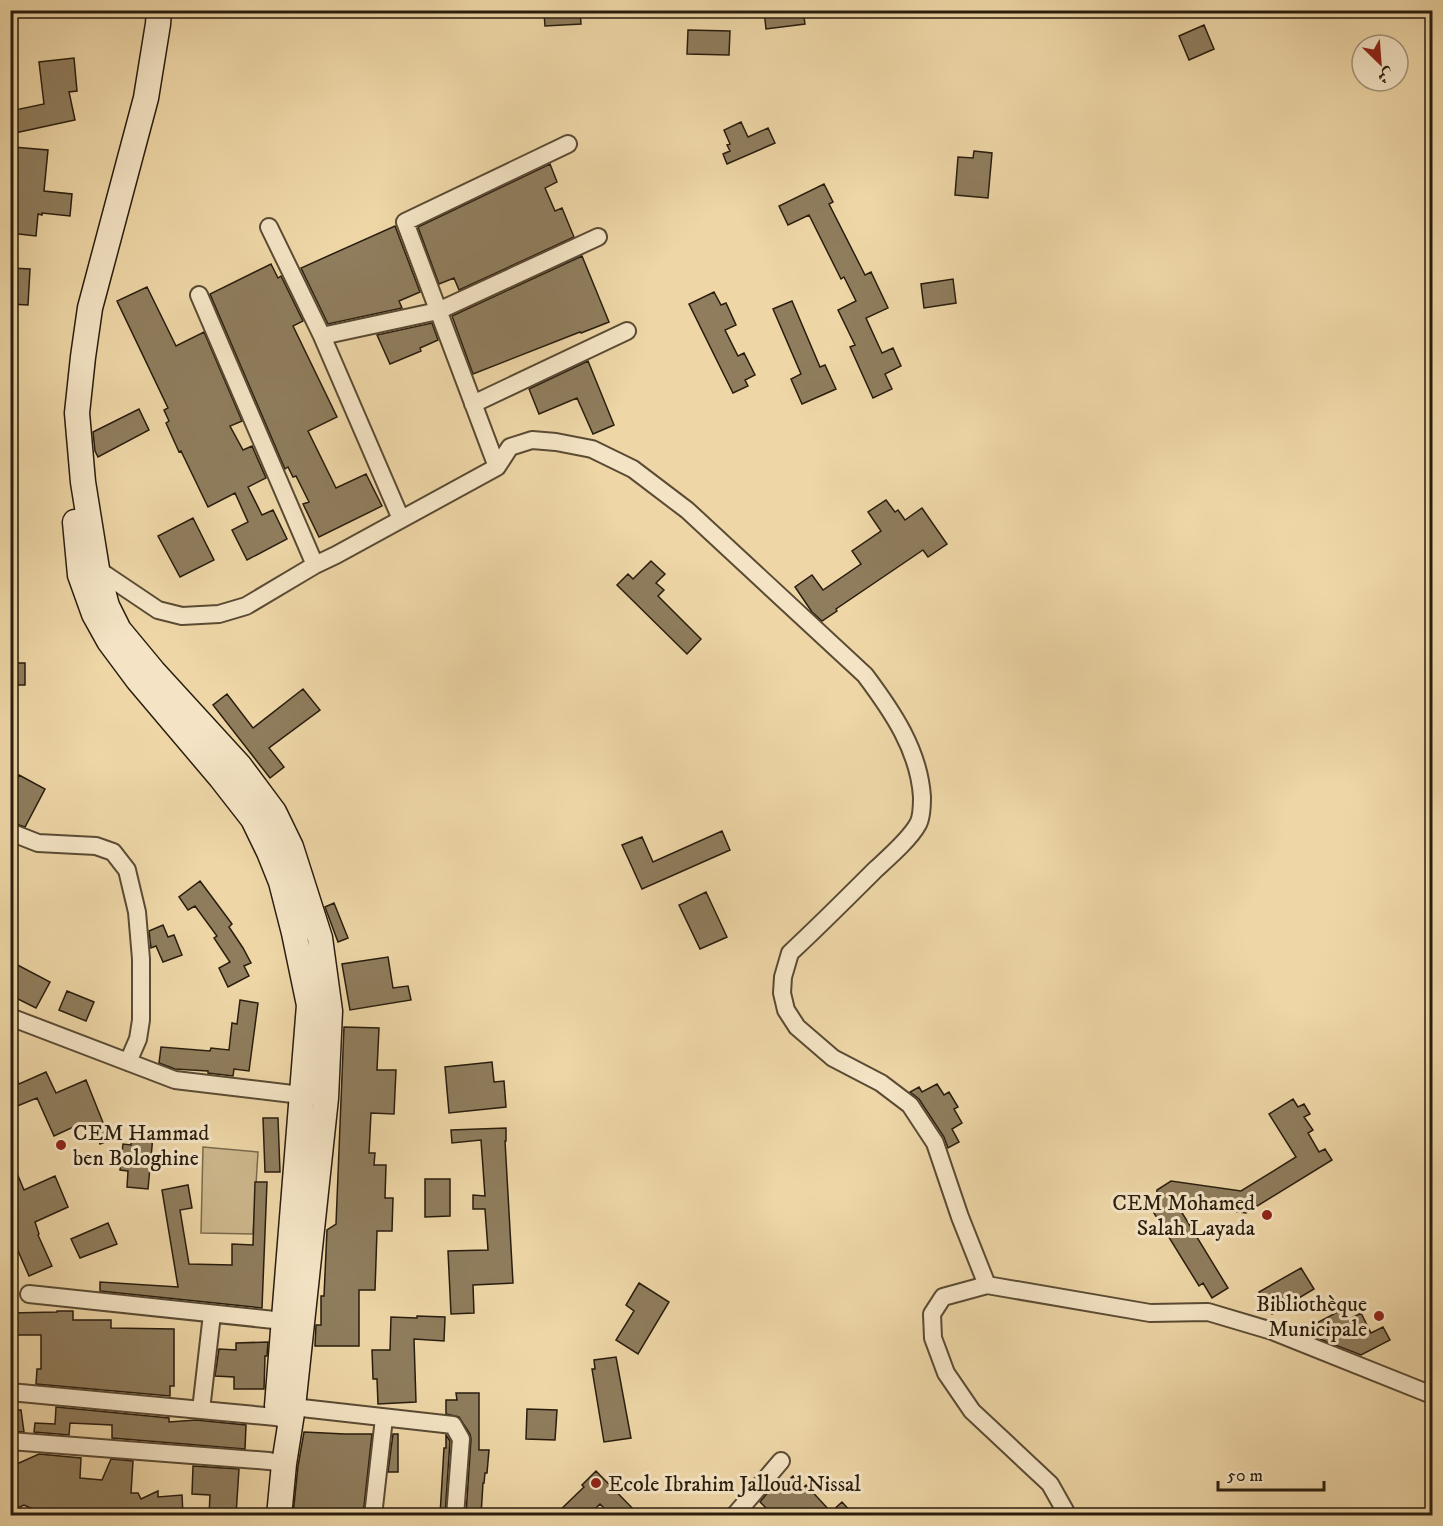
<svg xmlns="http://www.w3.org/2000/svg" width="1443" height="1526" viewBox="0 0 1443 1526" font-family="'IM FELL DW Pica',Amiri,serif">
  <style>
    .green { fill: #cdb78c; stroke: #7b6a4d; stroke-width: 1.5 }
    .building { fill: #8f7d5d; stroke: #291d0e; stroke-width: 1.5 }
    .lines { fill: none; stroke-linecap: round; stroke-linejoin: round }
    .street-casing { stroke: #5a4b34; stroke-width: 20 }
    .secondary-casing { stroke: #291d0e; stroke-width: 27 }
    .street { stroke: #f4e4c5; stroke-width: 16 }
    .secondary { stroke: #f4e4c5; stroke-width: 24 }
    .poi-dot { fill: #8f2418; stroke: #f4e4c5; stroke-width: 2 }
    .labels { text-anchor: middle; stroke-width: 6; stroke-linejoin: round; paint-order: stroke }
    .poi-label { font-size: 22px; fill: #291d0e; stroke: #f4e4c5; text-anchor: start }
  </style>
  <rect width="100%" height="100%" fill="#eed6a6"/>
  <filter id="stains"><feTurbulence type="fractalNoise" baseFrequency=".00333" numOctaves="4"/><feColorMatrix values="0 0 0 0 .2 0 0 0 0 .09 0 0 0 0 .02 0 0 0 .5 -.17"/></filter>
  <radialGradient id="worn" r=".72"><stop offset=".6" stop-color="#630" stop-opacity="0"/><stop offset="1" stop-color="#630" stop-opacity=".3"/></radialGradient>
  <path class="green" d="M203 1147 258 1152 253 1234 201 1233Z"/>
  <path class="building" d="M764 10H803L805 24 766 29Z
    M580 11 581 24 545 26 544 13Z
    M1204 25 1214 49 1189 60 1179 36Z
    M688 30 730 31 729 55 687 54Z
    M74 58 77 91 69 92 75 120 10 134V111L44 104 39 62Z
    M741 122 748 137 768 128 775 143 727 164 723 154 730 151 727 145 730 144 724 130Z
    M13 147 48 150 44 191 72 194 70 216 42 213V215L38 214 36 236 10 233V162H12Z
    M974 151 992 153 988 198 955 195 958 157 973 158Z
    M550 164 557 182 545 188 555 211 562 208 574 237 459 290 454 278 439 284 418 227Z
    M824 184 833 202 829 204 865 275 871 272 888 308 866 318 882 353 893 348 901 366 885 374 892 389 873 398 850 347 855 345 838 310 856 301 844 277 841 279 809 215 788 225 779 206Z
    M395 226 420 292 399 301 402 308 328 324 301 268Z
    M582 256 609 322 581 333 580 332 473 374 452 316Z
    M271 264 278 278 281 276 303 321 293 326 337 417 308 431 336 488 366 474 382 506 319 537 303 504 309 502 296 476 293 477 288 467 285 469 210 294Z
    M10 268 30 269 28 305 10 304Z
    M953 279 956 303 924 308 921 284Z
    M147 287 176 346 204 332 242 421 230 426 243 450 252 446 266 478 248 487 262 515 273 510 287 539 247 560 232 530 248 522 235 493 208 507 181 451 179 452 166 423 169 421 164 410 168 408 117 301Z
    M714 292 721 305 726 303 736 325 725 330 738 356 744 353 755 375 745 380 748 386 733 393 689 304Z
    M792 301 820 367 825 365 836 389 802 404 791 379 801 374 773 309Z
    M432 323 438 340 420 348 421 351 390 364 377 335Z
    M588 361 614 425 593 434 577 398 539 414 529 389Z
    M139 409 149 430 98 457 95 451 93 432Z
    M886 500 895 512 898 510 905 520 922 508 947 544 928 557 923 550 836 609 837 611 822 621 812 612 795 587 812 575 823 590 861 564 852 551 881 531 868 512Z
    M193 518 214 560 180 577 158 536Z
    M651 561 665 574 656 583 664 590 658 596 701 639 687 654 617 585 628 574 633 579Z
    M10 663H25V685H10Z
    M303 689 320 710 269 748 284 767 270 778 213 705 227 694 253 728Z
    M19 775 45 789 25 827 10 822V781L14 783Z
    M722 831 730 850 642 889 622 845 642 837 653 862Z
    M200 881 232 924 229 927 243 948 251 963 244 966 249 976 228 987 219 968 230 962 214 938 217 936 195 906 188 910 179 897Z
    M706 892 727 937 700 949 679 905Z
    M334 903 348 938 338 942 325 907Z
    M163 925 168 937 174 935 182 955 163 962 156 946 151 948 149 931Z
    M388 957 393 988 408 986 411 1000 350 1010 342 964Z
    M10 961 50 982 36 1008 10 995Z
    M67 991 94 1002 86 1021 59 1010Z
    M240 1000 258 1003 249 1071 234 1069 233 1076 208 1073V1071L175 1069 159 1063 161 1047 210 1051 211 1048 229 1050 232 1023 237 1024Z
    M344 1027 379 1028 377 1070H396L394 1114 371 1113 369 1153H375L374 1165H386L385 1198H393L392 1231H377L375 1290H359V1346H315L316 1325H321V1296H324L327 1230 336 1224Z
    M492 1062 494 1082 504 1081 506 1107 449 1113 445 1067Z
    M10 1064 19 1084 46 1072 56 1093 86 1080 110 1140 100 1144 92 1126 85 1129 82 1123 54 1136 37 1098 10 1109Z
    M937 1084 944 1095 949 1092 958 1107 954 1109 962 1123 952 1129 959 1142 948 1148 944 1137 919 1099 910 1092 919 1087 922 1092Z
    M1293 1099 1298 1107 1304 1104 1310 1114 1304 1117 1313 1130 1308 1133 1319 1152 1325 1149 1332 1160 1246 1213 1176 1203 1228 1288 1212 1298 1203 1283 1199 1286 1154 1213 1157 1190 1171 1181 1241 1191 1296 1157 1269 1114Z
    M263 1118H278L280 1172H265Z
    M506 1128V1141H505L513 1283 473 1285 474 1313 451 1314 448 1251 488 1250 485 1209H473V1195L485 1196 481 1140 452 1143 451 1130Z
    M132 1134 153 1136 148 1189 127 1187 128 1171 120 1170 123 1144 131 1145Z
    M11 1159 24 1190 55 1176 68 1207 35 1222 39 1234 38 1235 52 1266 29 1276 15 1244 10 1246V1224L15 1222 10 1212Z
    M425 1179H450V1216L425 1217Z
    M255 1182H267L262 1308 100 1291V1282L178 1287 162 1190 188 1185 192 1208 180 1210 189 1264 232 1265V1244L253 1245Z
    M108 1223 117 1244 80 1258 71 1239Z
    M1301 1268 1314 1289 1272 1314 1259 1292Z
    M639 1283 669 1302 638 1354 616 1340 634 1311 626 1305Z
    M1345 1308 1350 1319 1361 1313 1371 1333 1383 1327 1390 1340 1361 1355 1317 1338 1311 1326Z
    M57 1311H73V1320H111V1328L174 1329V1386H170V1396L36 1384 37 1369H41V1335H10V1313L57 1312Z
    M417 1316 445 1317 444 1341 414 1339 416 1402 378 1404 377 1379H373L372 1350H390L391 1317 417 1318Z
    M268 1342 267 1356H265L264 1389H234V1377L215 1376 219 1349 236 1350V1343Z
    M616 1357 631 1438 604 1442 592 1369H595L594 1360Z
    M456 1393H479V1450H489L487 1473H485L484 1483H483L481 1515 466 1514 471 1439 470 1434 459 1417 446 1414V1400H457Z
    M56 1407 169 1418V1422L196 1420 246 1425 245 1449 112 1438V1425L70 1423 69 1435 34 1432 35 1423 55 1424Z
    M527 1409 557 1410 555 1440 526 1439Z
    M10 1410H21L24 1432 10 1431Z
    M304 1432 345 1434H372L363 1515H293L298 1466Z
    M393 1434H398V1472H388Z
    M446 1435 450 1441 445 1515H440L444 1448H446Z
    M39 1454 81 1458 80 1478 102 1480 111 1459 133 1461 131 1493H138L141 1499 158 1491V1497L182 1495 183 1515H70L44 1514 24 1505 10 1511V1467Z
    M193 1466 239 1469 236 1515H209L210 1495 192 1494Z
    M596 1471 639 1515H611L600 1504 589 1515H555L584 1487 582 1485Z
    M793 1476 803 1488 806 1485 831 1512 842 1502 854 1515H773L760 1502 778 1480 783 1485Z"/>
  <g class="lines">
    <defs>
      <path id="street" d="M269 227 322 336 401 519
        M199 295 315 565
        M322 336 438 311 598 237
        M473 404 627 331
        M497 467 510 447 532 440 556 442 592 449 633 469 687 510 865 675C892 711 919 750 922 797 922 805 922 817 918 824 910 839 888 858 875 870 847 898 819 926 790 953L783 977 782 993 786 1010 797 1027 833 1058 881 1083 910 1105 935 1143 960 1217 987 1285
        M97 569 158 610 182 616 219 614 246 606 315 565 336 555 497 467 405 222 568 144
        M10 832 38 843 96 846 113 852 127 870 137 912 141 959V1020L138 1039 128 1062
        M10 1017 175 1080 326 1098
        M29 1294 293 1322
        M10 1392 276 1417 291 1421
        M293 1407 453 1425 461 1439 455 1516
        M201 1410 212 1314
        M10 1441 269 1461 284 1464
        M373 1516 384 1418
        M734 1516 781 1461
        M1068 1516 1050 1484 972 1411 946 1373 933 1338 932 1314 943 1297 987 1285 1150 1313 1208 1312 1272 1331 1432 1395"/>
      <path id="secondary" d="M159 10 158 24 146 98 90 308 83 357 77 413 83 482 97 569 107 606 119 630 153 671 239 765 274 812 291 847 320 938 330 1011 326 1098 293 1407 284 1464 279 1516
        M75 522 80 575 94 614 109 641 138 680 221 778 253 819 269 852 281 882 294 933 309 1005 277 1406"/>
    </defs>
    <use href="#street" class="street-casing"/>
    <use href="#secondary" class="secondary-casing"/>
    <use href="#street" class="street"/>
    <use href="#secondary" class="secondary"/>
  </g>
  <g class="poi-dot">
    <circle cx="61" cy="1145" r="6"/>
    <circle cx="1267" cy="1215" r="6"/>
    <circle cx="1379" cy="1316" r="6"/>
    <circle cx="596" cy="1483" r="6"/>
  </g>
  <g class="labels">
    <g class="poi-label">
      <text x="73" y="1140">CEM Hammad<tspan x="73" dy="25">ben Bologhine</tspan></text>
      <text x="1255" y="1210" text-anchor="end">CEM Mohamed<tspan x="1255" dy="25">Salah Layada</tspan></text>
      <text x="1367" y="1311" text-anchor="end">Bibliothèque<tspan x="1367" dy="25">Municipale</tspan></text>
      <text x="608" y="1491">Ecole Ibrahim Jalloud Nissal</text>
    </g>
  </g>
  <rect width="1443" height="1526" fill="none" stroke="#eed6a6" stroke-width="36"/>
  <rect x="12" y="12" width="1419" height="1502" fill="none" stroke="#291d0e" stroke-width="3"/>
  <rect x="18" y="18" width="1407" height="1490" fill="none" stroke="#291d0e" stroke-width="1.5"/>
  <g transform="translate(1380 63) rotate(155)"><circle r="28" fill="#f4e4c5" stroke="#a3947c" stroke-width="1.5"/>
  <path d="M0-4.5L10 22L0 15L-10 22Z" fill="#8f2418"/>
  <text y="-9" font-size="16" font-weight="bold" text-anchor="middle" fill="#291d0e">ش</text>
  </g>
  <path d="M1218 1481v9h106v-9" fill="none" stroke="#291d0e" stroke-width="3"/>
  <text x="1227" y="1481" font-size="18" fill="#291d0e" stroke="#f4e4c5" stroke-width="4.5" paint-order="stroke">50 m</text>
  <rect width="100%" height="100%" filter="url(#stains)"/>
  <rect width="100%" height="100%" fill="url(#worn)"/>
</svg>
